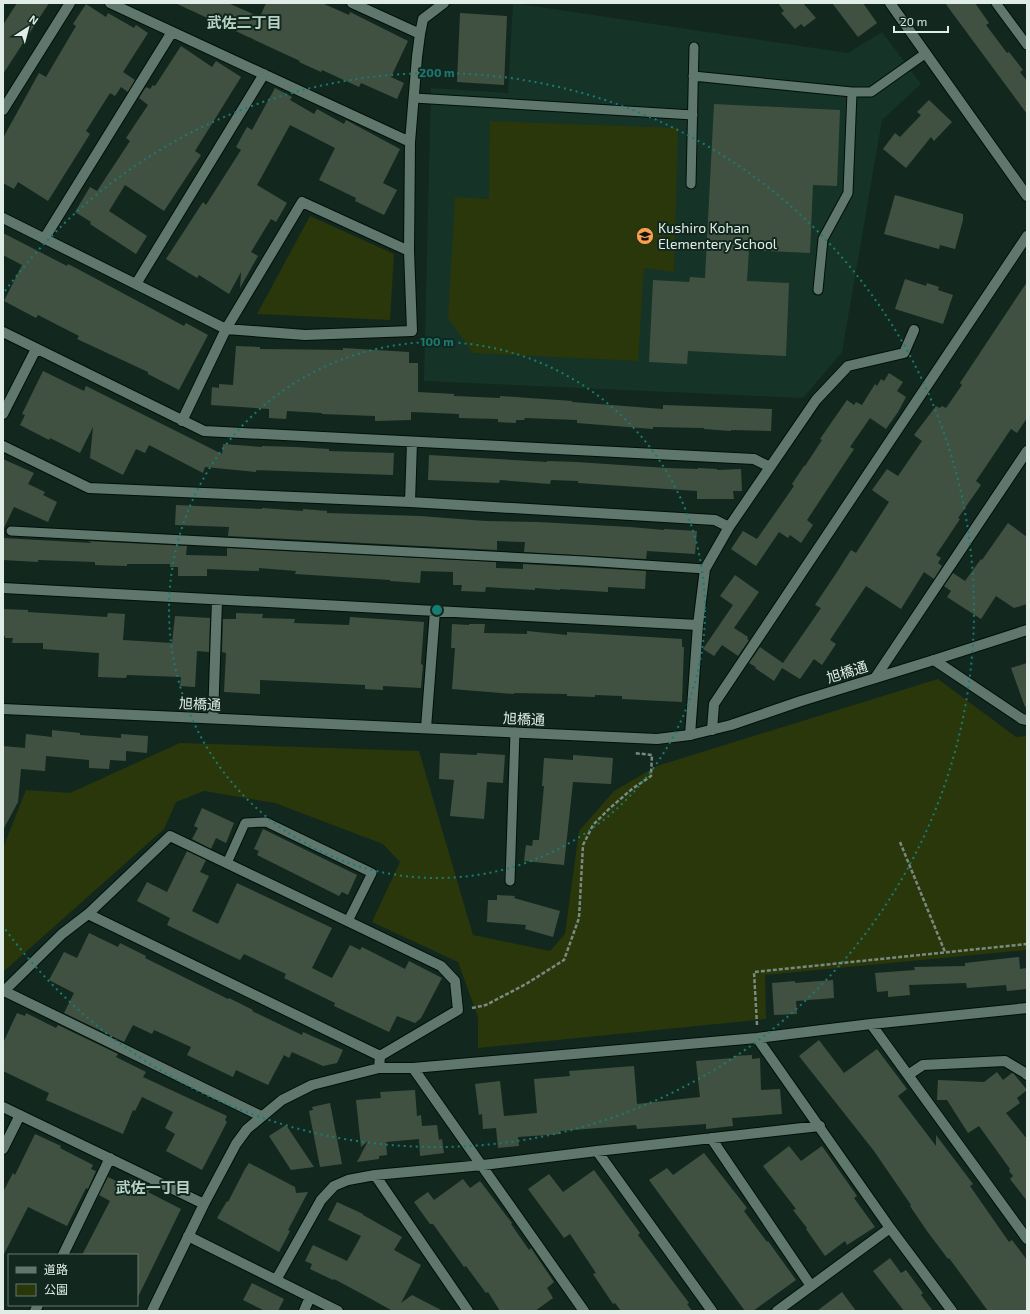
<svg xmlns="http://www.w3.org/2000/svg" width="1030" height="1314" viewBox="0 0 1030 1314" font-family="'Exo 2','Noto Sans JP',sans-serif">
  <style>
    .built { fill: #153327 }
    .green { fill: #2a370a }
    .building { fill: #415141 }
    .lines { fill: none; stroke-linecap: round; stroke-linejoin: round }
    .lane-casing { stroke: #001009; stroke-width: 11 }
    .street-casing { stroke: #001009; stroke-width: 12 }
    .secondary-casing { stroke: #001009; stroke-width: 12 }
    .path { stroke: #788a82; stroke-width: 2.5; stroke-dasharray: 4 2; stroke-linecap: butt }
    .lane { stroke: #60776d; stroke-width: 9 }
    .street { stroke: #60776d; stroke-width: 10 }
    .secondary { stroke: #60776d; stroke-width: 10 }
    .ring { fill: none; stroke: #197c74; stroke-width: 2; stroke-dasharray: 2 4 }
    .labels { text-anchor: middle; stroke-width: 4; stroke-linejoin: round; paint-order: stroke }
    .poi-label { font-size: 14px; fill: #e0ede7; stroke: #12281f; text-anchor: start }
    .street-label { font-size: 14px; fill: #e0ede7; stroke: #12281f }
    .neighbourhood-label { font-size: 15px; font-weight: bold; fill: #b7d1c5; stroke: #12281f }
    .centre { fill: #197c74; stroke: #12281f; stroke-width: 2 }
    .ring-label { font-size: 12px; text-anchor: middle; font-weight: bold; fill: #197c74; stroke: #12281f; stroke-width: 4; stroke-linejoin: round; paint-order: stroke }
  </style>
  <rect width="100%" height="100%" fill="#12281f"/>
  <path class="built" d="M513 3 848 53 882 32 921 84 882 120 842 352 803 398 424 381 431 88 508 93Z"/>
  <path class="green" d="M490 121 678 128 674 272 644 268 638 361 473 353 448 318 455 197 489 199Z
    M310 216 394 254 390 320 257 314Z
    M938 679 1016 737 1027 736V950L765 975 766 1019 478 1048V1017L458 962 372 922 400 862 383 844 275 803 204 791 176 802 164 829 3 972V848L26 790 70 793 180 743 419 751 473 935 550 951 565 934 579 831 614 791 657 766Z"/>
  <path class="building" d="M17 3H49L3 74V25Z
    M175 3H228L260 17 266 3H322L349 15 350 12 408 41 391 77 404 83 397 99 361 83 359 87 322 70 321 72 299 62 300 61Z
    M778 3H803L816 18 804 27 801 24 795 29 781 13 784 11Z
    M832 3H863L877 23 858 37Z
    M945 3H975L989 23 986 25 1007 53 1009 52 1023 70 1020 72 1027 81V114Z
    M86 4 106 17 108 13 134 28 136 25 148 33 123 72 135 80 128 92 121 87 115 96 110 93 86 131 90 134 48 201 18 182 14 189 3 183V138L39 73 46 77 76 26 73 24Z
    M460 13 507 16 504 85 457 82Z
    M181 46 212 67 216 61 241 77 195 151 201 155 164 211 125 185 109 211 147 236 136 254 90 224 91 222 75 212 90 187 97 191 130 141 126 138 148 105 139 98 146 87 150 89 153 85 155 86Z
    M275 88 292 97 290 100 314 114 317 109 344 124 346 120 400 149 383 183 397 190 384 215 355 201 356 198 319 180 335 148 290 125 257 185 287 203 276 222 271 219 251 252 258 256 240 288 241 272 229 294 199 275 197 278 166 259 203 202 206 205 241 150 236 147 247 127 252 130Z
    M929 100 952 122 934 141 931 137 906 168 883 149 895 133 900 137 921 115 917 112Z
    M714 104 840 110 837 186 813 185 810 253 749 250 747 281 789 283 786 356 688 351 687 364 649 362 653 280 689 282 690 277 705 278Z
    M895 195 963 214V220L955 249 940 245 939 249 884 234Z
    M3 233 67 266 68 264 89 275 184 326 186 323 208 335 179 390 148 374V372L77 339 79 336 38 315 36 318 4 301 22 265 3 255Z
    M905 279 926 286 927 283 939 287 938 290 953 295 943 324 895 309Z
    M1027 282V418L1017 433 1011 429 976 481 981 485 958 518 960 519 936 555 941 558 938 563 942 566 934 579 924 572 901 609 866 586 830 640 836 644 822 665 814 659 800 679 782 668 774 681 755 668 756 667 749 663 760 647 783 663 821 608 815 605 837 572 851 550 856 553 889 502 872 490 887 469 898 476 922 441 914 435 936 406 940 408 942 406 946 408 962 385 960 383Z
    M236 346 260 347V349L343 350V348L409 352V363H418V392L454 394V396L500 398V396L572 401V402L663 409V405L772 409 771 431 731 430V431L704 429V428L653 427V429L577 423V420L525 418 524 420H516V423L498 422V419L459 418V414L411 412V420L375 421V416L322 414V413L287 411 286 419 269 418V409L211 405 212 387 219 388V384L233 385Z
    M43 371 84 391 86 386 222 454 223 444 262 447V446L296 447 329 449V451L394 453 393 475 255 470H256V472L205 467 203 473 149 445 145 453 136 449 123 475 90 458 93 427 80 453 50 438 49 440 20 425 25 415 22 414Z
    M889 373 903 382 897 391 906 397 898 412 886 429 870 418 850 447 854 449 807 520 813 525 801 543 790 535 788 538 779 532 756 566 731 549 743 531 757 539 794 486 792 484 804 466H805L822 440 820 439 847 400 854 405 856 402 862 405 875 384 877 386 881 379 884 381Z
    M429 455 547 462V461L576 462 667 468 698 469V468L717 469V470L741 469 742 491H733L734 499H697V491L578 483V481L551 480 550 484 500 480 499 483 428 480Z
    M3 459 34 473 28 484 45 492 43 495 57 502 48 522 14 507 3 530Z
    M176 505 262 509V508L303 511V509L327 511V513L420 516 485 521 537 522 630 527 664 530V529L697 531 695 554 647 551 646 559 524 552 525 542 497 541V550L228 536 229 527 175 525Z
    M1008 523 1027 537V604L1014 608 996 596 981 619 947 597 951 591 944 586 953 573 965 581 981 559 982 560Z
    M3 538 92 543 88 541 187 546 186 555 227 556V548L496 562V568L523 569V564L646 571 645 589 608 587V592L560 589V590L535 588V590L486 587 485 592 461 591 462 585H453V572L421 571 420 583 390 581V580L295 574 296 571 259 568V571L207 569V576H178V567H170V564H127V566L95 565V562L38 560V562L3 560Z
    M735 575 759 592 734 628 748 637 747 639 749 640 738 656 722 645 714 656 703 649 733 605 720 596Z
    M3 609 28 610V612L107 617 108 613 125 614 123 640 172 643 175 616 210 618 209 652 197 651 195 687 180 686 181 677 127 675 126 678 98 677 99 653 43 649V643H12L13 638H5V636H3Z
    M236 613 263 614 262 618 295 619 294 623 349 625 350 617 424 622 421 664 423 665 421 688 383 686V690L365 689V685L260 680V694L224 692 226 653 222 652 223 619H236Z
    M452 624 469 625V624H485L484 633 527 634V631L567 635V632L682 639V647H684L682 702 622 699V696L595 695V697L567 696V694L514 693V694L452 689 455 648H451Z
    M1027 663V706L1025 707 1011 668Z
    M52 730 80 733V735L121 738V734L148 736 147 753 126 751V761L110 760 109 769 89 768V760L46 756 45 771 21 769 18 802 3 830V746L25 748 26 734 52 737Z
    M440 753 477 755V753L505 755 503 783 487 782 484 819 450 816 454 780 439 779Z
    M573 755 613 758 611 784 573 782 564 865 524 861 526 845 532 846 533 840H539L544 786H542L544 758 573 760Z
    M202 808 234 823 226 843 216 838 211 849 192 839 198 828 194 826Z
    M263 829 357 875 348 895 342 892 339 896 257 855 259 851 254 849Z
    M187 851 206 860 200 872 209 876 192 911 218 924 237 883 332 928 312 968 332 978 350 945 360 950 362 947 405 969 409 961 442 978 421 1018 415 1023 397 1016 389 1032 334 1006 335 1003 284 978 286 974 244 954 240 960 167 925 170 918 137 901 147 882 167 892Z
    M497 895 515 896 514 898 560 911 553 937 525 929 526 925 487 922 488 900H497Z
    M89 933 118 947 120 943 146 956 145 958 228 999 229 998 253 1010 252 1011 302 1035 303 1032 343 1050 337 1063 323 1066 292 1052 289 1058 284 1055 268 1085 236 1070 233 1077 187 1055 191 1047 154 1030 152 1034 133 1025 124 1042 64 1013 74 993 49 980 64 952 77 958Z
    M1019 957 1020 969 1027 968V989L1007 991 1006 985 967 988 966 983 909 985 910 995 888 997V991L877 992 875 973 915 970 914 967 965 966V963Z
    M833 980 834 998 796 1001 797 1014 774 1015 772 983 795 981V983Z
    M17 1013 25 1016 26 1013 56 1028 58 1025 118 1054 116 1057 146 1072 143 1077 227 1116 225 1120 227 1122 202 1170 166 1151 175 1134 165 1128 173 1112 142 1097 135 1111 133 1110 123 1134 46 1100 49 1093 3 1071V1043Z
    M819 1040 844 1073 877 1049 907 1089 898 1096 936 1146V1135L973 1184 970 1186 1009 1242 1012 1240 1027 1260V1311H988L949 1258 948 1259 927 1231 910 1206 911 1205 874 1151 799 1056Z
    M752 1055V1059L760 1058 761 1090 780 1089 782 1114 732 1118 733 1126 706 1129V1124L637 1129 636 1125 560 1131 561 1134 518 1137 519 1146 498 1148 496 1128 483 1129 482 1114 479 1115 475 1084 500 1081 504 1116 537 1113 534 1079 570 1076 569 1071 634 1066 637 1104 700 1097 696 1061 734 1058 733 1056Z
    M997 1072 1003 1080 1012 1073 1014 1074 1027 1090 1017 1098 1020 1103 1006 1113 1027 1139V1201L1010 1179 1013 1176 1009 1171 1010 1169 979 1126 968 1133 947 1100H937L938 1080 984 1082Z
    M415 1090 417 1116 421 1115 422 1126 437 1125 439 1140 442 1139 444 1153 420 1156 419 1139 386 1142 387 1155 379 1156V1159L357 1162 368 1141 361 1147 356 1100 381 1098 380 1092Z
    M330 1103 342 1164 320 1167 309 1111 313 1110 312 1107Z
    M286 1125 314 1167 291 1170 269 1136Z
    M35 1134 61 1146 60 1148 93 1165 91 1169 96 1171 88 1189 86 1188 67 1226 28 1207 3 1256V1192L13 1173 15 1175Z
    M789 1146 801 1161 822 1146 857 1196 854 1198 875 1227 847 1245 845 1241 825 1256 806 1229 807 1228 793 1210 796 1209 763 1166Z
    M704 1153 747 1208 744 1211 767 1242 768 1241 796 1280 753 1311H745L649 1180 667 1168 673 1175Z
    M249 1163 295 1187 296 1193 308 1192 288 1230 290 1231 279 1252 217 1218 227 1201 228 1202 245 1169Z
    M594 1170 640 1233 638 1235 689 1303 687 1304 692 1311H621L615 1303 613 1304 593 1274 596 1273 570 1234 564 1238 528 1189 549 1174 563 1192Z
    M108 1177 118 1182 120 1179 129 1183 131 1179 150 1190 148 1192 181 1209 137 1299V1255H82L110 1201 99 1195Z
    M463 1179 470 1188 480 1181 512 1223 511 1224 529 1250 531 1248 554 1282 547 1288 553 1298 535 1311H500L488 1292 486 1293 466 1266 464 1267 433 1224H430L414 1202 428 1192 434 1200Z
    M337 1202 363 1214V1215L402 1237 394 1250 421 1265 401 1303 412 1295 443 1311H389L391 1310 364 1295 334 1279 333 1280 310 1269 312 1264 305 1261 313 1245 347 1261 361 1236 328 1220Z
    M890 1258 901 1273 906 1270 923 1293 921 1295 933 1311H904L873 1271Z
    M252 1283 284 1299 278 1311H265L243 1300Z
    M842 1292 856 1311H817Z"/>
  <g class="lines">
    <defs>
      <path id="lane" d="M996 3 1027 45
        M693 76 852 92H871L926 53
        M414 98 693 115
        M691 184 694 47
        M818 290 823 239 848 193 852 92
        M11 531 584 561 705 569
        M227 863 245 823 266 822 372 873 348 921
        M510 881 515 732"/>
      <path id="street" d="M110 3 410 142
        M352 3 420 34
        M3 110 70 3
        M3 218 226 329 305 335 412 331 409 251 410 142 417 57 420 34 423 19 444 3
        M44 239 172 32
        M136 284 264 74
        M3 332 204 431 754 459 770 467
        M3 414 36 349
        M182 421 226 329 302 202 409 251
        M3 446 89 488 410 502 715 520 729 527
        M410 502 412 442
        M3 588 698 625
        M934 660 1022 719 1027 720
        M875 678 1027 451
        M213 718 217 600
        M426 728 435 611
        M712 730 714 704 1027 236
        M690 735 698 625 705 569 729 527 816 400 848 366 904 353 914 330
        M88 914 380 1056
        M4 991 261 1116
        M3 992 62 934 88 914 170 836 441 966 455 981 458 1010 380 1056 379 1068
        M871 1024 1027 1239
        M757 1038 890 1228 952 1311
        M413 1068 584 1311
        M908 1075 923 1065 1005 1061 1025 1073 1027 1075
        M3 1107 204 1204
        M711 1138 811 1286
        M3 1149 20 1115
        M597 1151 712 1311
        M375 1175 468 1311
        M188 1236 338 1311
        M63 1255 110 1158
        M276 1280 321 1200 334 1186 348 1180 375 1175 483 1165 597 1151 820 1126
        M35 1311 38 1305
        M152 1311 204 1204 236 1144 247 1129 282 1100 312 1085 379 1068H413L757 1038 871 1024 1027 1008
        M304 1311 310 1297
        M777 1311 890 1228"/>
      <path id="secondary" d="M890 3 1027 196
        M3 709 657 739 690 735 731 725 801 701 934 660 1027 630"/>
    </defs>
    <use href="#lane" class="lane-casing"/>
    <use href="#street" class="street-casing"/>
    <use href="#secondary" class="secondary-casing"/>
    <path class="path" d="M900 842 945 952
      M472 1008 486 1005 526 984 564 960 579 918 583 845 593 825 610 808 632 789 651 776 652 755 634 753
      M757 1025 754 972 1027 944"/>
    <use href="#lane" class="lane"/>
    <use href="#street" class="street"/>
    <use href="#secondary" class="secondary"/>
  </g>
  <g class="ring">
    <circle cx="437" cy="610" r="268"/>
    <path d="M5 291A537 537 0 1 1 5 929"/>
  </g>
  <defs>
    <symbol id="school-disc" viewBox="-11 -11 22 22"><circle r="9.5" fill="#f9a04c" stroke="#12281f"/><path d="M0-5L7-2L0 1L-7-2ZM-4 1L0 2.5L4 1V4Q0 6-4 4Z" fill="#111"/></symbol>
  </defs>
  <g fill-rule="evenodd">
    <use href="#school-disc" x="635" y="226" width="20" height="20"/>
  </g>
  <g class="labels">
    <g class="poi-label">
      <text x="658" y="233">Kushiro Kohan<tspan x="658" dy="16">Elementery School</tspan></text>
    </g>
    <g class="street-label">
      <text transform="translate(847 672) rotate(-17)" y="5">旭橋通</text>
      <text transform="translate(200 704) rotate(3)" y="5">旭橋通</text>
      <text transform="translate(524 719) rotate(3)" y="5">旭橋通</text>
    </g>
    <g class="neighbourhood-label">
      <text x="244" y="28">武佐二丁目</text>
      <text x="153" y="1193">武佐一丁目</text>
    </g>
  </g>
  <circle cx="437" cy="610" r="6" class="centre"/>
  <g class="ring-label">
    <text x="437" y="77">200 m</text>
    <text x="437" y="346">100 m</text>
  </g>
  <rect width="1030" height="1314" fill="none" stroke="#e0ede7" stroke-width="8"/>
  <rect x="8" y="1254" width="130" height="52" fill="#12281f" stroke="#64776f"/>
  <rect x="16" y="1267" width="20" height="6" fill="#60776d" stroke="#64776f"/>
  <text x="44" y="1274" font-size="12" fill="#e0ede7">道路</text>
  <rect x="16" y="1284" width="20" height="12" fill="#2a370a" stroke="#64776f"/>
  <text x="44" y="1294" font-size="12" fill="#e0ede7">公園</text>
  <g transform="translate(28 28) rotate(36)" stroke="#12281f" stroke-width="3" paint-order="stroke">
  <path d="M0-3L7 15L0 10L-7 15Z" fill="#e0ede7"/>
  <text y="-6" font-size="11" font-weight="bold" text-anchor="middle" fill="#e0ede7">N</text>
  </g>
  <path d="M894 26v6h54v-6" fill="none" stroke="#e0ede7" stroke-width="2"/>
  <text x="900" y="26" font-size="12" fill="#e0ede7" stroke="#12281f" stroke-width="3" paint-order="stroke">20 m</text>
</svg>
